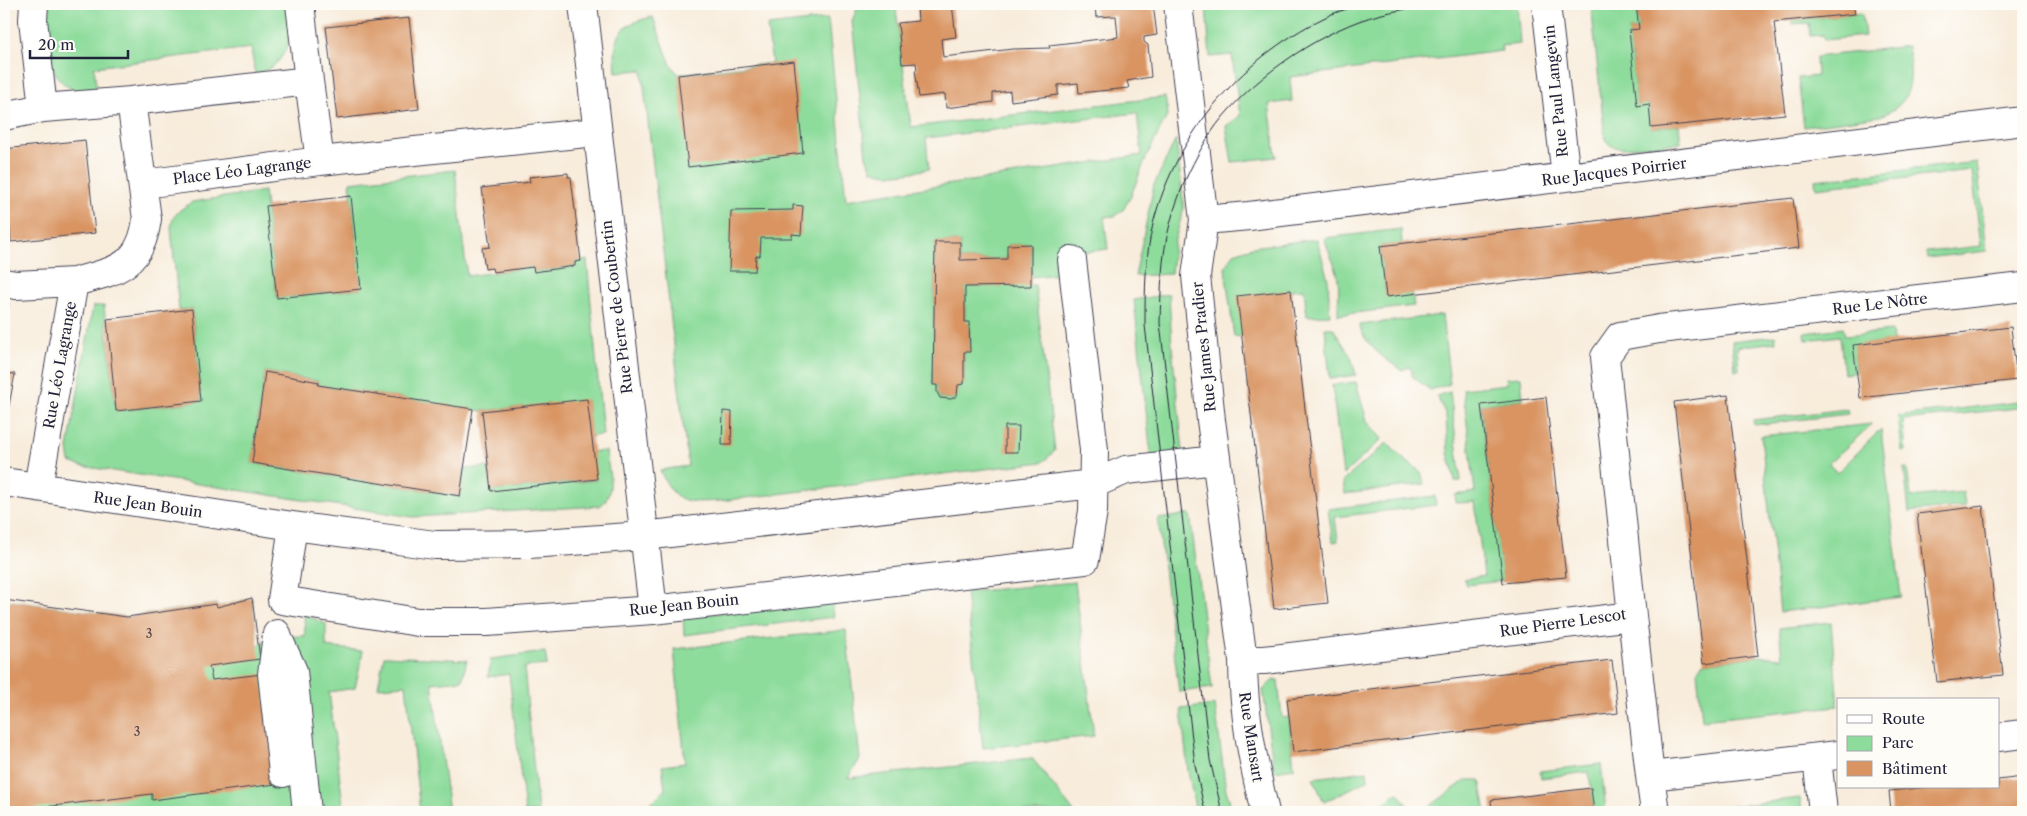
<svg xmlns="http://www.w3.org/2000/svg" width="2027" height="816" viewBox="0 0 2027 816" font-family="'Libre Caslon Text',serif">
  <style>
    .green { fill: #8ddc9b; stroke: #587f6b }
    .building { fill: #d99462 }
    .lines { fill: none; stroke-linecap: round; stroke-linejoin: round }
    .minor-casing { stroke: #424053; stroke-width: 30 }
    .minor { stroke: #fff; stroke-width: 28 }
    .tram { stroke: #22223b; stroke-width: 1 }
    .labels { text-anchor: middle; stroke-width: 4.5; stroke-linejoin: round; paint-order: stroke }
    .number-label { font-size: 12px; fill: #503e45 }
    .street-label { font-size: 15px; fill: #22223b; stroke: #fdfcf7 }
  </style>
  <rect width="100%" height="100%" fill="#fdfcf7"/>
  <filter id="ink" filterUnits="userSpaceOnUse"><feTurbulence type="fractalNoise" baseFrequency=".02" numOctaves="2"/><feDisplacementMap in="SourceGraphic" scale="10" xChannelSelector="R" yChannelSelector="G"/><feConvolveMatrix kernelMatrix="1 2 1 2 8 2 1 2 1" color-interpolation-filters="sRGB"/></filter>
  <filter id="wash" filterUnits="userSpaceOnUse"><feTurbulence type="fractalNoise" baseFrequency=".0096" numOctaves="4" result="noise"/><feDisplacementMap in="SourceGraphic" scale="20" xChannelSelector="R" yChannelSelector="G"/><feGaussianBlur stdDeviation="1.12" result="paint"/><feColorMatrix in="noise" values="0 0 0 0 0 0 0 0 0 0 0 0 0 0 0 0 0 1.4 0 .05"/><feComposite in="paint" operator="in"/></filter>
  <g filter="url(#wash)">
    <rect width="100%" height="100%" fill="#f8ecdb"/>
    <path class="green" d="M45 4H286C295 24 291 52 273 66 268 70 261 72 255 74L251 48 94 67 97 93C42 95 48 43 45 4Z
      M859 4H947L896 9 911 127 1165 97 1168 114 1146 158 1130 198 1123 210 1115 216 1104 217 1108 249 1056 255 1058 274 1031 277V244L1008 245 1007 259 960 260V242H935L933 384 937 385V392L940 398 951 399 957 396 958 385 964 384V352L970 351 969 322H965V287L1035 285 1055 451 1043 462 720 501C685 503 675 504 660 470L688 466 642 70 616 72C613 38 617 24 653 17L670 63 678 74 772 63 767 26 828 19 846 200 1142 155 1137 113 926 138 929 169C911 172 890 178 872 170L866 156 852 21Z
      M1226 4H1517L1520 44 1501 46 1502 51 1290 77 1292 101 1269 104 1276 157 1232 162 1226 126 1240 116 1232 55 1210 57 1206 6Z
      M1591 4H1636L1639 29 1629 30 1637 105 1649 104 1651 128 1679 125 1681 143 1622 148C1614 147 1610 147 1605 139Z
      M1862 13 1865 36 1824 40 1823 35 1810 36 1809 23 1792 24V20Z
      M1908 46C1912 77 1915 104 1880 116L1804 127 1798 78 1817 76 1816 57Z
      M1176 139 1184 208 1174 243 1171 274 1135 276 1154 185Z
      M1977 162 1987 251 1927 258 1926 252 1981 246 1972 171 1816 188 1815 180Z
      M455 170 467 276 533 267 535 272 575 266V262L587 260 603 435 591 436 587 400 482 411 318 385V381L265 372 252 463 460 496 464 469 488 467 492 491 596 480 593 452 606 451C608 470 617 493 600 506L413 517 81 466 70 462 68 448 93 306H104L116 411 201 401 192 309 179 310 171 228 173 218 180 210 192 202 264 191 277 298 361 289 350 182Z
      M1401 229 1402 244 1380 246 1386 296 1412 293 1414 306 1338 315C1338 301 1340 287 1337 273 1334 261 1327 251 1325 238Z
      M1317 239 1328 280 1330 315 1307 316 1304 289 1291 290 1242 336 1234 337 1225 268 1234 253 1252 247Z
      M1169 294 1172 347 1183 452 1151 456 1134 300Z
      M1442 315 1450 384 1430 390 1412 376V371L1409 367 1402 370C1384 359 1366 346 1359 325Z
      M1325 328H1333L1351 357 1356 375 1330 379Z
      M1843 328 1845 336 1892 331 1893 341 1854 345 1856 372 1844 374 1840 336 1806 340 1805 333Z
      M1775 336 1776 342 1737 347 1739 370H1735L1732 341Z
      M1521 377 1523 399 1481 405 1503 581 1466 585 1464 579 1484 576 1475 502 1456 503 1455 495 1475 492 1463 389 1507 384 1506 378Z
      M1356 382 1367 421 1382 439 1343 475 1332 385Z
      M1450 392 1461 481H1455L1448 452 1446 415 1437 396Z
      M2018 402V408L1903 420 1906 451H1902L1898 416Z
      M1847 409 1848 414 1754 425 1753 420Z
      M1872 424 1829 463 1837 473 1881 429 1901 597 1780 612 1761 436Z
      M1387 443 1402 458 1421 472 1424 484 1345 494 1343 481Z
      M1904 468H1907L1911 497 1963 492 1965 506 1909 512Z
      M1435 496 1436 505 1335 517 1338 541 1333 542 1328 509Z
      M1190 514 1212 688 1179 692 1158 519Z
      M1075 582 1094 736 983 748 966 592Z
      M252 598 258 646 269 637 305 636 304 614 326 624V647L363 651 355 688 329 692 344 812H4V600L127 617 216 604 218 607Z
      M832 600 834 617 684 635 683 617Z
      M1831 622 1838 706 1702 720 1697 671 1704 663 1758 656 1782 658 1779 628Z
      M846 630 860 759 848 778 1032 758 1074 812H600L644 809 665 790 662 766 685 763 674 649Z
      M545 652 547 665 524 667 538 812H525L509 674 488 677 491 659Z
      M384 656 467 660 462 680 432 683 449 812H420L406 685 378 687Z
      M1273 680H1278L1282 718 1289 717 1294 768 1274 771 1263 690Z
      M1215 705 1226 790 1233 812H1196L1188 771 1181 709Z
      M1601 764 1606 812H1594L1589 772 1541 778 1540 771Z
      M1367 771 1368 780 1324 802 1313 778Z
      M1466 780H1480L1486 812H1422Z
      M1397 792 1407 804 1395 812H1374Z
      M1800 798 1802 812H1686Z"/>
    <g id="blocks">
      <path class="building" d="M952 4 956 37 941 39 943 57 1013 49 1050 48 1049 45 1118 37 1116 16 1096 17 1095 4H1153L1157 35 1144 37V42L1148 45 1151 77 1127 81 1129 88 1079 93 1078 83 1058 85V95L1011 101 1010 91 993 93V102L946 108 945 94 919 97 915 70H917L916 63 902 64 898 23 918 21 917 7Z
        M1636 4H1853L1855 14 1774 22 1785 114 1651 128 1649 104 1637 106 1629 30 1639 29Z
        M409 18 419 109 337 119 326 27Z
        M794 61 803 153 688 167 678 75Z
        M85 140 95 233 11 242 4 167V149Z
        M568 173V177H571L581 261 575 262V266L534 272 533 267 493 272 492 268 485 269 482 248 490 247 482 188 530 182 529 177Z
        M351 196 361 289 277 298 266 206Z
        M1793 198 1799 248 1386 297 1380 246Z
        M793 205 803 206 801 235 792 234V238H761L760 256H756L755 271H729L731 211 793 210Z
        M935 242H960V260L1007 259V245L1031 244V286L965 287V322H969L970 352H964V384L958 385 957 396 951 399 940 398 937 392V385H933Z
        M1291 290 1328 603 1274 609 1237 296Z
        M4 302 9 303 5 330H4Z
        M192 309 201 401 116 411 107 319Z
        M2011 327 2017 380 1860 398 1853 345Z
        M265 372 319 382 318 385 473 409 460 496 252 463Z
        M4 373 15 374 6 421 4 420Z
        M1728 395 1758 656 1704 663 1674 402Z
        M1546 397 1566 577 1503 583 1481 405Z
        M587 399 597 479 491 491 482 411Z
        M723 411 732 412 731 445H722Z
        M1005 426H1019L1018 452H1005Z
        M1983 506 2003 675 1937 682 1917 514Z
        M252 598 260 659 209 666 212 680 262 674 276 784 152 800V794L4 812V600L127 617 216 604 217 607Z
        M1612 660 1618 713 1293 752 1287 699Z
        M2023 777V812H1891L1889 791 1929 787H1998V780Z
        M1591 788 1594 812H1492L1491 800Z"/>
    </g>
  </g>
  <g filter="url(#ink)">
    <use href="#blocks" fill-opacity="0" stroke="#424053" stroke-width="1"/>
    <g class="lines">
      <defs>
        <path id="minor" d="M300 4 309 81
          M583 4 653 610
          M1178 4 1204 220 1196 276 1211 420 1243 660C1243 713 1253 761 1265 812
          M1546 4 1566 177
          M131 101 309 81 320 161 143 184
          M43 108 131 101 147 219C141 267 116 271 74 282
          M4 116 43 108 33 20 34 4
          M320 161 596 132
          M1204 220 1249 216 2023 121
          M4 283 16 285 74 282 38 487
          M4 482 293 526 435 545 529 544 644 536 1093 484 1126 470 1216 460
          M293 526 282 600 418 622H487L653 610 1085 560 1093 511 1094 450 1072 260
          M1632 616 1650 776
          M277 634 272 674 283 773
          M277 636 293 671 307 812
          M1243 660H1264L1632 616 1605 357 1620 336 1659 329 2023 287
          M1998 737 2023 734
          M1817 758 1823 812
          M1655 812 1650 776 1838 755"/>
      </defs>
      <use href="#minor" class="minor-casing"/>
      <use href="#minor" class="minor"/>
      <path class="tram" d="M1205 812 1195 765 1145 325C1145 291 1145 257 1153 224 1176 132 1246 53 1332 14 1342 10 1354 7 1364 4
        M1222 812 1210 760 1160 323C1161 290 1161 257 1170 224 1177 197 1189 169 1204 144 1233 92 1305 41 1359 21 1386 11 1417 7 1445 4"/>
    </g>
  </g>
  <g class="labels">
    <g class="number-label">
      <text x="149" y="638">3</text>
      <text x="137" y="736">3</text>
    </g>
    <g class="street-label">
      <text transform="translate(1556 91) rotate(-96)" y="5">Rue Paul Langevin</text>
      <text transform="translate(242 171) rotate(-7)" y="5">Place Léo Lagrange</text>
      <text transform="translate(1614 172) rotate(-7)" y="5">Rue Jacques Poirrier</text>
      <text transform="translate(1880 304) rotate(-7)" y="5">Rue Le Nôtre</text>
      <text transform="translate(617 307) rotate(-97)" y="5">Rue Pierre de Coubertin</text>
      <text transform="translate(1204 347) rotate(-96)" y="5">Rue James Pradier</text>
      <text transform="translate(60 365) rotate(-80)" y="5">Rue Léo Lagrange</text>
      <text transform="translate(148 505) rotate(8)" y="5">Rue Jean Bouin</text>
      <text transform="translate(684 605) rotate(-6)" y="5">Rue Jean Bouin</text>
      <text transform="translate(1563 623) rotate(-8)" y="5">Rue Pierre Lescot</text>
      <text transform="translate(1251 737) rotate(81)" y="5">Rue Mansart</text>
    </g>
  </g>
  <rect width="2027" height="816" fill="none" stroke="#fdfcf7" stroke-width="20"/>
  <rect x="1837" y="698" width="162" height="90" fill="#fdfcf7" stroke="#a5a5ac"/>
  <rect x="1847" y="715" width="25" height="8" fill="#ffffff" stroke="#a5a5ac"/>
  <text x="1882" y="724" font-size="15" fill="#22223b">Route</text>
  <rect x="1847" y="736" width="25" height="15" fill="#8ddc9b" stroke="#a5a5ac"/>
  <text x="1882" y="748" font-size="15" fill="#22223b">Parc</text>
  <rect x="1847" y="761" width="25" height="15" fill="#d99462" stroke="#a5a5ac"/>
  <text x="1882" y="774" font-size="15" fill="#22223b">Bâtiment</text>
  <path d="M30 50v8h98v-8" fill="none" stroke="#22223b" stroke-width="2.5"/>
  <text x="38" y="50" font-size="15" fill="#22223b" stroke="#fdfcf7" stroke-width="4" paint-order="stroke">20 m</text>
</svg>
